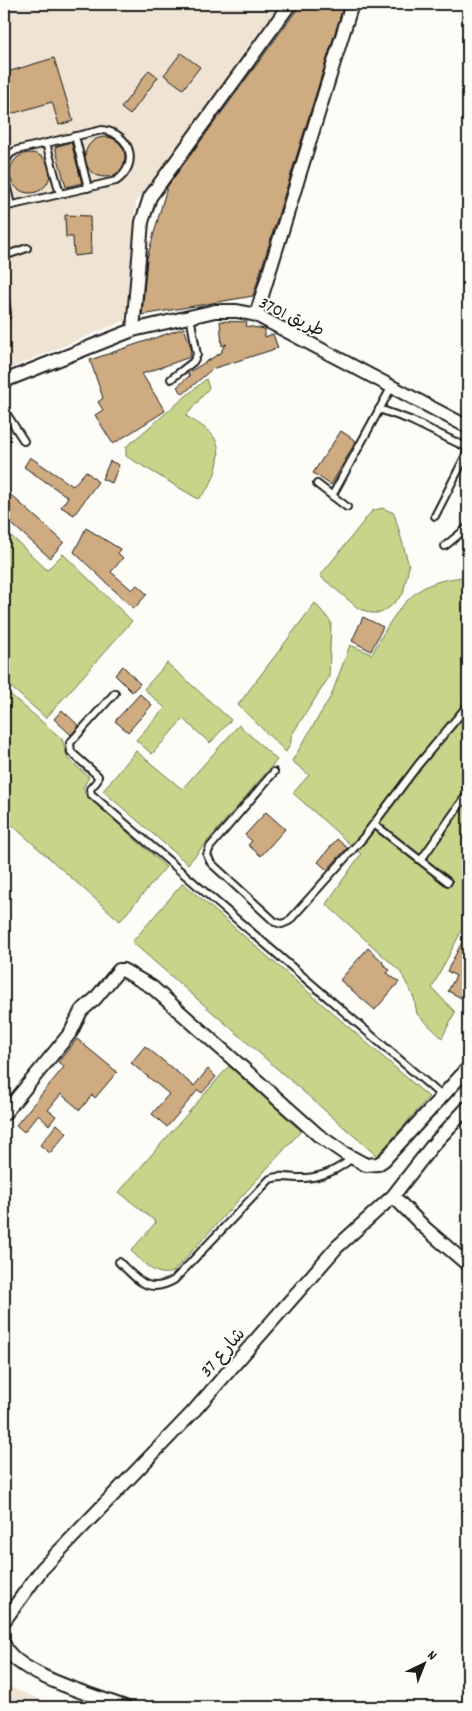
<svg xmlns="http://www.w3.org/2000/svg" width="472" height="1711" viewBox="0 0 472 1711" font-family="Dekko,'Playpen Sans Arabic',sans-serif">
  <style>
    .built { fill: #efe4d4 }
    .green { fill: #c6d589; stroke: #717852 }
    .building { fill: #ceab81; stroke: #1c1c1c }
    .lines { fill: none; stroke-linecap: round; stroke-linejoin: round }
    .lane-casing { stroke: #1c1c1c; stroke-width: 10 }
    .street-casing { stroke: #1c1c1c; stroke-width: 16 }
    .lane { stroke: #fdfcf7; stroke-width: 6 }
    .street { stroke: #fdfcf7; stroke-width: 12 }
    .labels { text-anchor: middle; stroke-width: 4; stroke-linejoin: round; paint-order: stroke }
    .street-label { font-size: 18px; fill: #1c1c1c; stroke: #fdfcf7 }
  </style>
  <rect width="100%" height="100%" fill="#fdfcf7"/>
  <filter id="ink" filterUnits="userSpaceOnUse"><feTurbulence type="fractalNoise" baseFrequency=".02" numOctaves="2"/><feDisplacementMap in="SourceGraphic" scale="10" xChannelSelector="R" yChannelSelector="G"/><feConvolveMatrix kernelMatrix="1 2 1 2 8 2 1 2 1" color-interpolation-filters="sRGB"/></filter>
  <g filter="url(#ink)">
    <path class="built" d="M4 4H283L136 203 126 320 4 371Z
      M4 1685 60 1707H4Z"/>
    <path class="green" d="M206 379 209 388 186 416C210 431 225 437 216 470 213 481 207 492 198 499L126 456V447Z
      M382 508 394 513 409 566 403 594 391 606 381 613H371L358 608 320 576 372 511Z
      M4 529 47 570 63 554 132 621 46 718 4 681Z
      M468 576V918L432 988 455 1012 442 1038 417 1014 414 998 400 971 326 904 361 854 293 793 309 775 292 761 331 696 350 645 372 654C386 628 404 593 434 583 445 579 457 578 468 576Z
      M315 603 331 622 329 677 291 736V742L286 752 238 705Z
      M167 663 231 720 210 743 183 719 152 754 136 740 165 708 144 689Z
      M4 689 62 739 68 759 89 777 83 788 85 794 166 867 120 921 4 818Z
      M239 725 277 760 188 864 103 791 136 751 182 789Z
      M183 883 429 1097 377 1156 132 942Z
      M229 1066 301 1131 173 1272C154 1278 144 1262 131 1251L156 1222 119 1192Z"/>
    <path class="building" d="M301 4H344L253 296 142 315 147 258 167 187Z
      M181 53 200 67 183 89 164 75Z
      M54 58 73 121 59 125 52 102 4 116V73Z
      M149 70 158 77 130 115 121 108Z
      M85 157a20 20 0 1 1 40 0a20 20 0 1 1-40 0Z
      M71 142 82 183 66 187 55 147Z
      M10 173a20 20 0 1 1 40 0a20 20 0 1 1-40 0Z
      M65 215 90 216 91 254 74 256 73 237H66Z
      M220 321 247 322 246 326 265 329V337L273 334 278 348 212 369 183 394 177 387 189 376 188 373 222 352V349L227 344 222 346Z
      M184 328 191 347 190 357 142 374 165 411 113 444 95 415 103 410 98 402 103 398 90 360Z
      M341 431 356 441 331 485 313 473Z
      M30 457 73 486 86 471 98 482 74 515 61 507 68 497 24 467Z
      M110 461 119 465 112 483 102 479Z
      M4 489 64 542 50 558 4 517Z
      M86 528 120 549 118 553 123 558 111 572 132 590 137 585 147 594 134 609 74 552Z
      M363 617 383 627 371 651 352 641Z
      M123 666 140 684 132 692 115 675Z
      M140 694 152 705 128 732 115 721Z
      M62 710 79 726 71 735 54 719Z
      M266 812 285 829 261 856 248 845 252 841 245 835Z
      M337 839 347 848 327 870 318 862Z
      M468 931V994L465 1000 448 991 456 976 447 971Z
      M368 948 383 962 382 963 390 970 387 973 399 982 375 1010 340 980Z
      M77 1039 117 1072 95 1098 92 1095 80 1110 61 1094 48 1110 56 1116 49 1125 38 1115 24 1132 16 1125 64 1067 58 1062Z
      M145 1046 194 1086 208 1069 216 1077 202 1093 198 1090 167 1127 152 1114 169 1094 131 1063Z
      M57 1124 67 1133 50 1153 40 1145Z"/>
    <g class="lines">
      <defs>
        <path id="lane" d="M75 136 88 188
          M46 143 60 194
          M4 164 10 154 17 150 102 130C131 133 140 165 116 181L4 207
          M4 176 11 205
          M4 256 27 248
          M4 295 7 313 4 320
          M171 379 193 362 197 355 190 316
          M379 409 410 420 468 448
          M4 410 24 441
          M317 484 347 507
          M332 496 391 388
          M435 516 468 451
          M445 546 468 527
          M115 693 70 743 71 752 98 776 97 781 90 789 91 794 443 1097
          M274 772 210 847 207 855 211 863 275 922 282 924 289 921 363 838 418 765 468 705
          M374 824 448 882
          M421 860 468 793
          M119 1262C138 1280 148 1295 174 1280L270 1179C282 1174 292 1179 305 1178 323 1177 339 1169 352 1158"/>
        <path id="street" d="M256 315 352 4
          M133 330 142 222 150 197 290 4
          M4 381 133 330 215 311H237L256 315 468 427
          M4 1114 71 1032 81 1011 95 999 119 970H123L152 987 318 1135 344 1153 366 1165 378 1164 384 1160 468 1068
          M393 1196 425 1228 468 1265
          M4 1621 42 1569 192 1413 337 1247 393 1196 432 1146 468 1107
          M4 1644C14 1674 96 1696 125 1707"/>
      </defs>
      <use href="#lane" class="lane-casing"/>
      <use href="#street" class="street-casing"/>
      <use href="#lane" class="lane"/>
      <use href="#street" class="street"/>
    </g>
  </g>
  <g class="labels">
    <g class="street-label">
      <text transform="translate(292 316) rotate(26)" y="6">طريق 3701</text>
      <text transform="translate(222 1352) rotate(-49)" y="6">شارع 37</text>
    </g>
  </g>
  <rect width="472" height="1711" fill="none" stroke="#fdfcf7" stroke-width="20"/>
  <rect x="10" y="10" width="452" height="1691" fill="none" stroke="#1c1c1c" stroke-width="2" filter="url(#ink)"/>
  <g transform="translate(424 1664) rotate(43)" stroke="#fdfcf7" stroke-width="4" paint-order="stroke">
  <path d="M0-4L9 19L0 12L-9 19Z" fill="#1c1c1c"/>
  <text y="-8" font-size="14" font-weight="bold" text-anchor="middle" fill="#1c1c1c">N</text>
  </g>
</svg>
